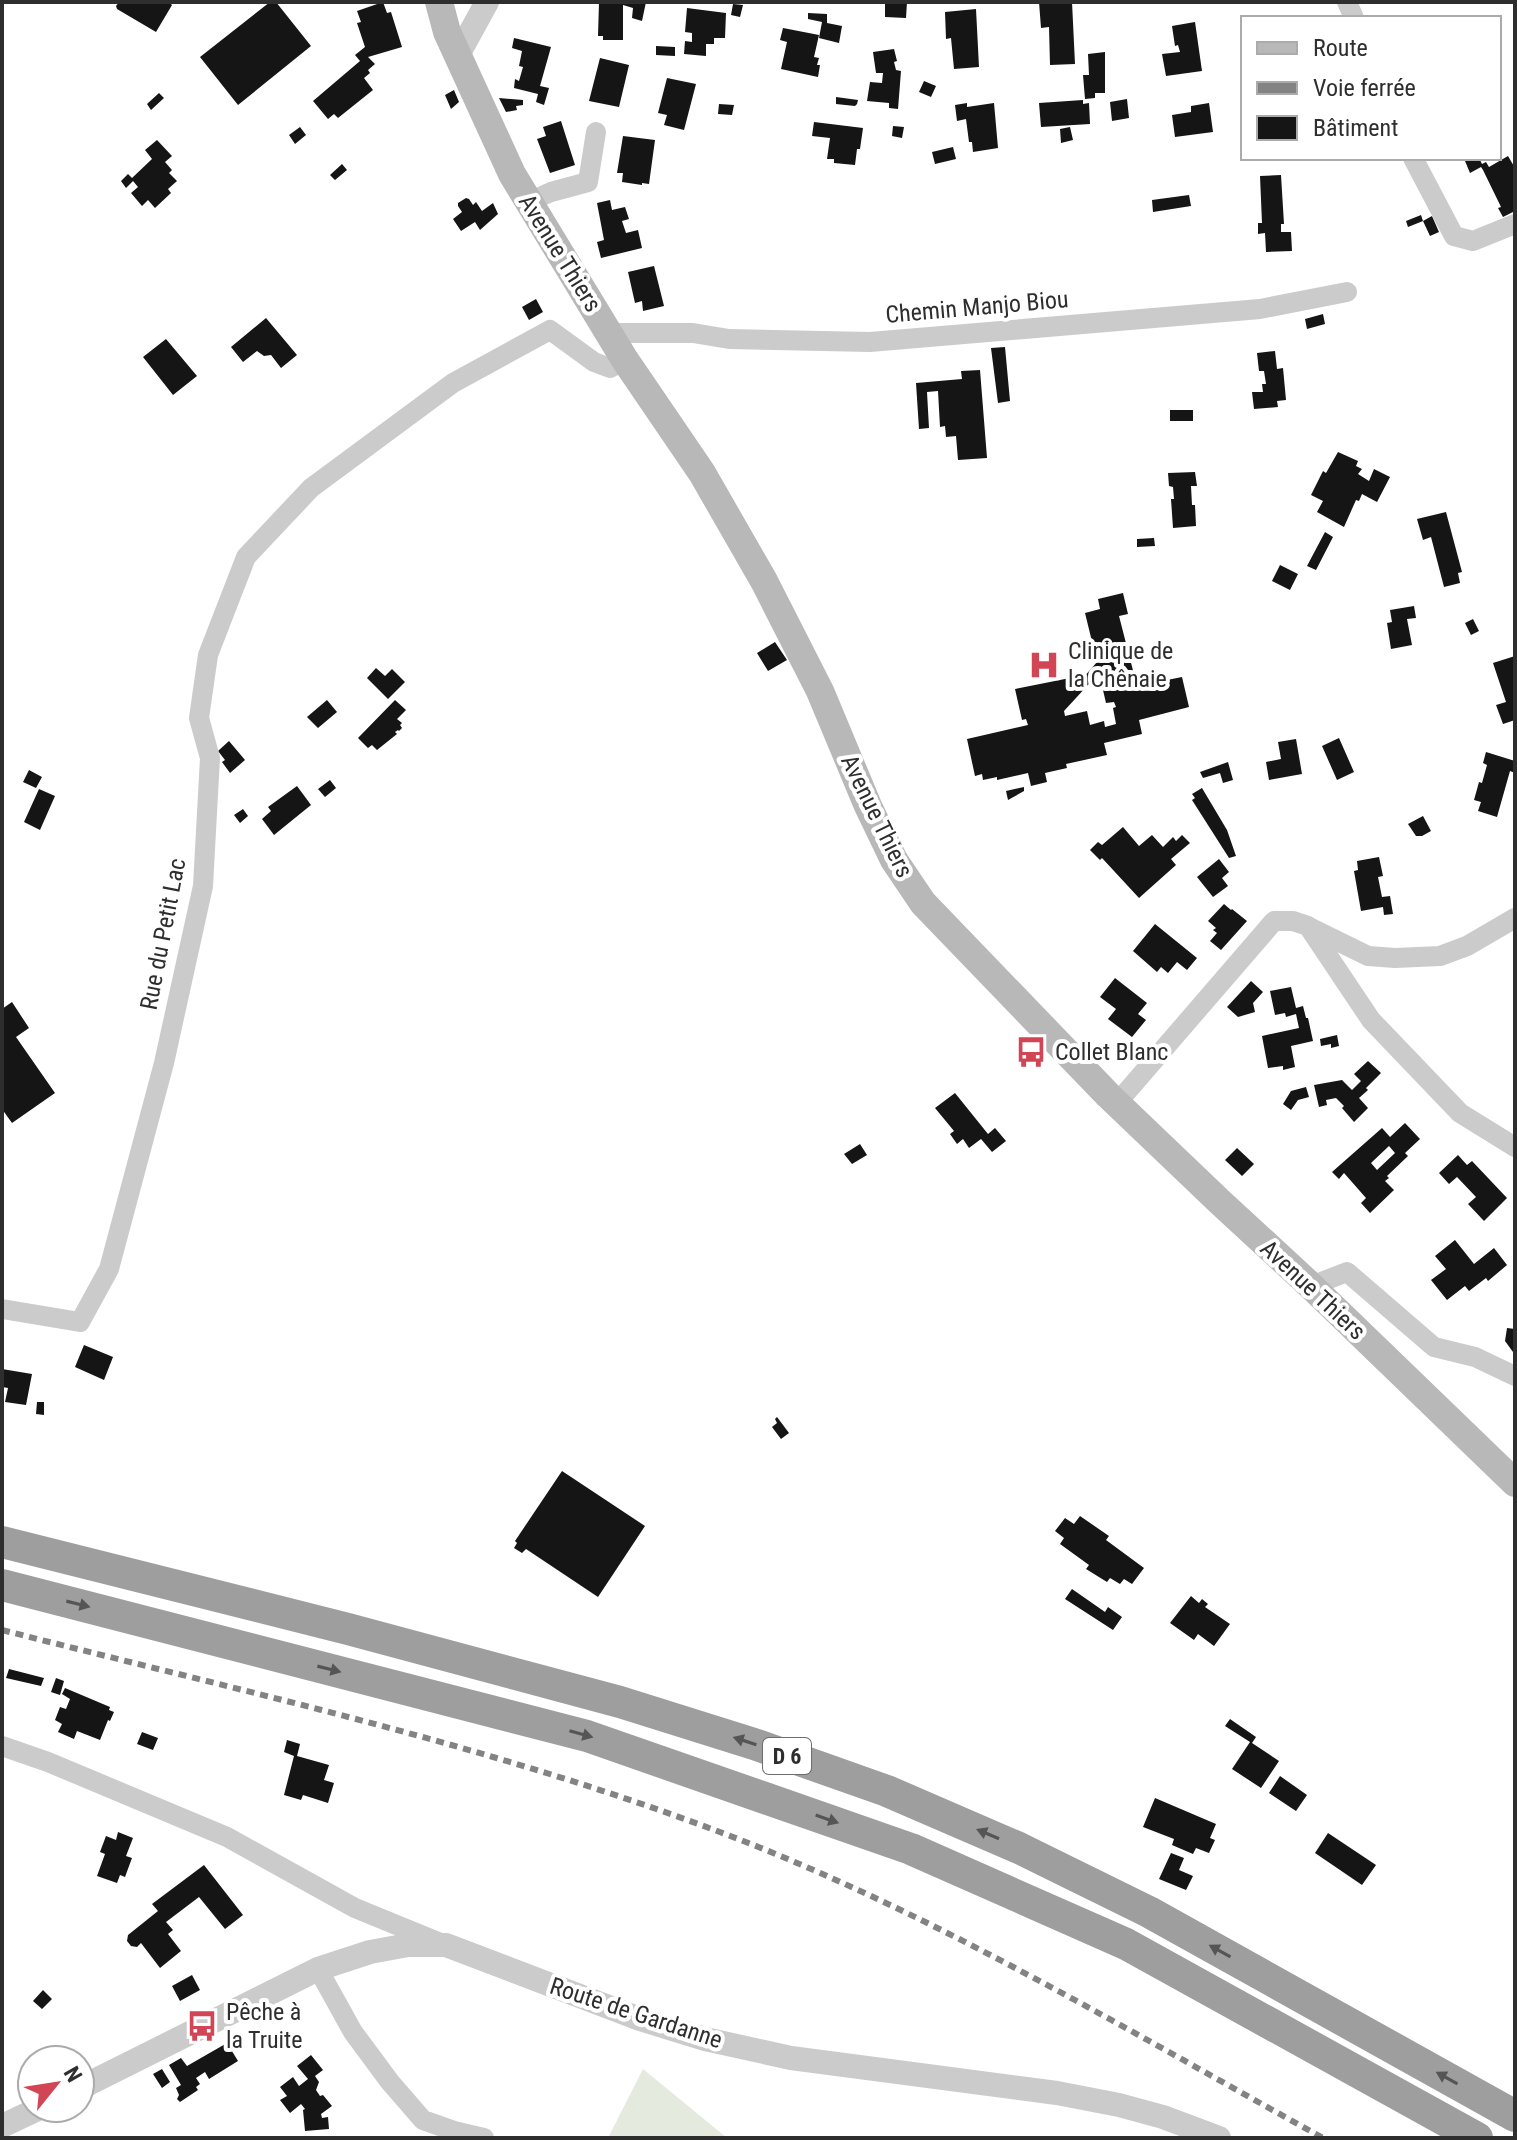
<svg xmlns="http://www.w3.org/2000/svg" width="1517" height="2140" viewBox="0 0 1517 2140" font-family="'Roboto Condensed',sans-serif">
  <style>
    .green { fill: #e5eade }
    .building { fill: #151515; fill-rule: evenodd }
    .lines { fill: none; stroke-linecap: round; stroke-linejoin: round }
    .minor { stroke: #cbcbcb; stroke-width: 20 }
    .tertiary { stroke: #cbcbcb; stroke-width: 24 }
    .secondary { stroke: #b8b8b8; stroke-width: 28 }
    .trunk { stroke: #9e9e9e; stroke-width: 32 }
    .rail { stroke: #838383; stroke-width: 6; stroke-dasharray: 8 6; stroke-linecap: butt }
    .oneway { fill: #555 }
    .labels { text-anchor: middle; stroke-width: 8; stroke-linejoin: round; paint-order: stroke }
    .shield { fill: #fff; stroke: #6d6d6d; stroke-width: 2 }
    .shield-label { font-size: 22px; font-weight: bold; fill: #2e2e2e }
    .street-label { font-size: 24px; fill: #2e2e2e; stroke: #fff }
    .poi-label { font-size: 24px; fill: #2e2e2e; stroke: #fff; text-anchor: start }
  </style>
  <rect width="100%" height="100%" fill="#fff"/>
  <path class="green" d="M643 2069 727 2138H608Z"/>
  <path class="building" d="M119 2H169L172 5 156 32 117 9 116 6Z
    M270 2H276L311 46 238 105 200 57Z
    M383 2 387 13 391 12 402 47 368 57 375 64 368 70 370 73 364 78 373 90 338 118 334 114 328 119 313 101 360 61 355 55 365 47 357 23 361 22 357 11Z
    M599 2H646L642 21 632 18 633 8 623 5V40H603V36H598Z
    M885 2H907L906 18 885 17Z
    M1039 2H1072L1075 64 1050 65 1049 27 1041 28Z
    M733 4 743 5 740 17 731 15Z
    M687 8 726 13 725 38H714V44H706V56L684 54 685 41 692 42V33L685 32Z
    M976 9 979 67 954 69 951 38 946 39 945 12Z
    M808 13 827 14V23L842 26 839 43 819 38 822 22 808 19Z
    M1195 22 1202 71 1166 76 1162 54 1180 52 1178 45 1175 46 1172 26Z
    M783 28 819 35 814 57 819 58 817 65H820L818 77 781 69 787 42 780 40Z
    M514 38 551 47 540 86 549 88 544 105 536 102 538 94 514 88 515 79 519 81 523 67 519 66 522 51 512 48Z
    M656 46 675 47V56L656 55Z
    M894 49 897 61 894 62 896 70 901 71 898 109 889 108V103L867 101 870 82 882 83 883 73H876L873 52Z
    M1105 52V93H1095V98L1085 99 1083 75H1089L1088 54Z
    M600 58 629 65 619 107 589 101Z
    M667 78 696 84 684 130 664 125 667 115 658 113Z
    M924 81 936 86 931 97 919 92Z
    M454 90 459 102 451 109 445 95Z
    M159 93 164 98 151 110 147 104Z
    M836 97 858 100 857 104 855 106 836 104Z
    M499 98 523 100V105L516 106 517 110 506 112Z
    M1127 99 1129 118 1112 121 1110 102Z
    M1083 100V104L1089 103 1090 124 1041 127 1039 103Z
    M967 103V107L994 103 998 148 973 152 972 142H969L966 119 957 121 955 105Z
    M1209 103 1213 132 1175 137 1172 115 1191 112V106Z
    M719 104 734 105 732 115 718 114Z
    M561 121 575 165 550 173 537 139 546 136 543 127Z
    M814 122 863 128 860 149H857L855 165 834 163V159H827L830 138 812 136Z
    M893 126 904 127 902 138 892 136Z
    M300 127 306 135 295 144 289 135Z
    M1070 127 1073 140 1061 143 1060 129Z
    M623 136 655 140 649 184 642 183V185L622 182 623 173H617Z
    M157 140 172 156 165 162 172 170 169 173 177 181 168 189 171 193 155 208 148 200 142 206 131 193 138 187 133 181 126 188 121 181 128 174 132 178 152 159 145 150Z
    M953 147 956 159 935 164 932 152Z
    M1508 156 1515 168V211L1503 217 1498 208 1501 207 1483 170 1481 167 1470 173 1465 161 1471 158H1479L1482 164 1486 162 1489 167Z
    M342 164 347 170 335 180 330 175Z
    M1281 175 1284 224H1281V232H1291L1292 251 1266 252 1265 233 1258 234V223H1262L1260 176Z
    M1189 195 1191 206 1153 212 1152 200Z
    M466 198 469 199 473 205 476 202 482 211 493 203 498 214 480 230 475 222 461 231 453 219 462 212 458 206V203Z
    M610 200 612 210 625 207 629 219 622 221 626 233 638 230 642 248 601 258 597 242 604 240 597 203Z
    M1421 215 1423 221 1408 227 1406 221Z
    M1432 216 1439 232 1430 236 1423 221Z
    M654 266 664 306 643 311 642 301 635 303 628 272Z
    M536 299 543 312 529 320 522 307Z
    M1323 314 1325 324 1307 329 1305 319Z
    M266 318 297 355 281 368 271 355 264 356 257 351 243 362 231 347Z
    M166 339 197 376 173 395 143 357Z
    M1005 347 1010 401 998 403 991 348Z
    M1275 351 1277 369 1283 368 1286 400 1277 401 1278 407 1254 409 1252 392H1263L1262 384H1266L1264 371H1259L1257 353Z
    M980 370 987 458 958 460 956 436 946 437 945 426 940 427 938 391 927 392 929 428 919 429 916 383 962 379 961 371Z
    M1170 410H1193V421H1170Z
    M1338 452 1358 461 1356 466 1362 469 1358 474 1369 481 1374 469 1390 477 1377 502 1362 494 1359 501 1356 500 1344 527 1317 512 1323 501 1311 495 1323 471 1326 473Z
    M1195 472 1197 486H1191L1192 505H1195L1196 526 1173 528 1171 499H1174L1173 487 1169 486 1168 473Z
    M1446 512 1462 572 1458 573 1460 583 1444 587 1431 537 1423 540 1417 519Z
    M1325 532 1333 537 1316 570 1307 566Z
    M1154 538 1155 546 1137 547V539Z
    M1280 565 1298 574 1290 590 1272 581Z
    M1123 593 1128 614 1119 616 1137 686 1182 677 1189 707 1139 720 1142 734 1104 743 1107 755 1066 764 1067 768 1045 773 1047 782 1031 786 1028 773 997 780V777L983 780 982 774 975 776 967 739 1028 725 1026 719 1022 720 1015 689 1075 677 1077 685 1097 662 1085 613 1100 609 1098 599ZM1099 673 1106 703 1114 702 1116 707 1113 708 1116 724 1105 727 1104 721 1090 725 1087 711 1065 716 1064 711Z
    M1414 606 1416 618 1407 619 1412 645 1391 649 1387 623 1392 622 1390 610Z
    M1473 619 1479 631 1471 635 1465 623Z
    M775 642 787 660 768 671 757 653Z
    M1515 656V720L1503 724 1496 705 1506 702 1493 663Z
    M376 668 385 676 392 669 405 682 388 699 367 678Z
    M327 700 337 712 318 728 307 717Z
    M395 700 406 710 397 719 402 723 400 725 402 728 399 731 398 730 395 732 397 734 377 750 372 745 368 748 358 738Z
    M1339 738 1354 772 1337 780 1322 746Z
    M1296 739 1302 774 1269 780 1266 762 1281 759 1278 742Z
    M229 741 245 760 230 773 222 762 225 760 218 751Z
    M1486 752 1515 761V773L1510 771 1497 817 1478 811 1481 802 1474 800 1479 782 1482 783 1487 765 1483 763Z
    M1228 762 1233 780 1223 783 1220 773 1203 778 1200 772Z
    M29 770 42 777 36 788 23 782Z
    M330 780 336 788 325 797 318 789Z
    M297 786 311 805 274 835 262 819 271 811 268 807Z
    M1024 787V791L1008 800 1006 791Z
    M1202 788 1227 830 1236 856 1229 858 1192 800 1195 798 1192 794Z
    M39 789 55 796 40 830 24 822Z
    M243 809 248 816 240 823 234 815Z
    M1423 816 1431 831 1422 836H1416L1408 824Z
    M1123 827 1139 846 1152 835 1163 847 1173 837 1176 841 1182 835 1190 843 1171 859 1176 865 1139 898 1102 858 1100 860 1090 850 1098 842 1102 845Z
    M1379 857 1383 876 1378 877 1382 897 1390 896 1393 914 1384 915 1383 907 1361 911 1354 871 1358 870 1357 861Z
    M1219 859 1229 872 1222 878 1228 886 1213 897 1197 877Z
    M1224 904 1231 910 1232 909 1247 921 1221 950 1210 941 1217 933 1213 930 1216 928 1208 921Z
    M1155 924 1197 958 1187 970 1177 962 1168 973 1161 967 1157 972 1133 951Z
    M1115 978 1147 1003 1138 1014 1146 1020 1132 1037 1108 1019 1116 1009 1100 997Z
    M1251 981 1263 992 1253 1003 1255 1012 1238 1017 1227 1007Z
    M1291 987 1296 1008 1303 1006 1306 1018H1308L1313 1041 1291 1046 1295 1067 1283 1070V1066L1268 1068 1262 1036 1299 1028 1296 1014 1286 1017 1285 1013 1275 1015 1270 991Z
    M12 1002 29 1028 16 1037 55 1093 12 1123 2 1109V1009Z
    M1337 1035 1339 1046 1331 1048V1044L1321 1046 1320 1039Z
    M1368 1061 1381 1073 1366 1088 1368 1090 1359 1098 1368 1108 1354 1122 1342 1108 1344 1106 1336 1098 1326 1100 1327 1105 1319 1107 1314 1085 1342 1080 1352 1090 1361 1081 1354 1074Z
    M1306 1087 1309 1097 1298 1100 1291 1110 1283 1104 1291 1091Z
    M955 1093 988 1134 995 1128 1006 1141 992 1152 981 1139 969 1148 963 1139 957 1144 950 1134 954 1131 935 1108Z
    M1405 1123 1420 1139 1405 1153 1408 1156 1387 1176 1389 1178 1385 1181 1394 1190 1370 1213 1361 1203 1366 1198 1344 1173 1339 1179 1332 1172 1382 1128 1390 1137ZM1389 1146 1395 1153 1377 1170 1371 1163Z
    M860 1144 867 1155 852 1164 844 1154Z
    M1237 1148 1254 1164 1242 1176 1225 1160Z
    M1458 1155 1467 1165 1472 1161 1507 1198 1484 1221 1468 1204 1476 1197 1457 1177 1449 1184 1439 1173Z
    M1455 1240 1474 1264 1494 1248 1507 1265 1488 1281 1486 1278 1469 1291 1465 1286 1447 1300 1431 1280 1446 1269 1435 1256Z
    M1507 1328 1515 1329V1350L1513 1352 1505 1341Z
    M84 1345 113 1357 104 1380 75 1367Z
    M2 1369 32 1374 26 1405 5 1402 8 1388 2 1387Z
    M37 1402H44V1415L36 1414Z
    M777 1417 789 1433 781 1439 772 1427 777 1423 775 1419Z
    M562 1471 645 1526 598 1597 526 1549 522 1553 514 1548 517 1543 515 1541Z
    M1080 1516 1109 1536 1106 1540 1144 1568 1132 1584 1124 1579 1120 1584 1110 1578 1107 1582 1086 1569 1089 1565 1060 1544 1064 1538 1055 1531 1065 1518 1074 1524Z
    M1072 1589 1105 1612 1108 1607 1122 1617 1113 1630 1065 1599Z
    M1191 1596 1199 1603 1202 1599 1208 1604 1205 1607 1230 1624 1214 1646 1198 1634 1194 1640 1170 1623Z
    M9 1669 44 1678 41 1686 6 1678Z
    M56 1678 64 1681 60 1695 51 1692Z
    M65 1688 110 1707 109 1710 114 1712 110 1721 108 1720 100 1740 77 1731 74 1739 58 1732 62 1724 55 1720 60 1707 66 1709 70 1699 62 1694Z
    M1230 1719 1256 1737 1252 1743 1279 1761 1261 1788 1232 1769 1250 1742 1225 1726Z
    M142 1732 158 1738 153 1750 137 1744Z
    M287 1740 300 1744 297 1756 329 1765 324 1780 334 1783 328 1803 303 1795 301 1800 284 1795 294 1756 284 1752Z
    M1280 1776 1307 1795 1296 1811 1269 1793Z
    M1155 1798 1216 1824 1210 1838 1215 1840 1209 1853 1196 1848 1193 1854 1172 1845 1174 1839 1143 1827Z
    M118 1832 133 1838 126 1856 132 1858 125 1877 120 1875 117 1883 97 1876 105 1854 100 1852 106 1836 116 1840Z
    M1328 1833 1376 1865 1362 1885 1315 1853Z
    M1171 1853 1184 1858 1179 1870 1193 1876 1186 1890 1159 1879Z
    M204 1865 243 1915 225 1929 199 1897 166 1922 173 1930 168 1934 181 1951 160 1968 141 1943 137 1947 131 1946 127 1941 128 1935 158 1911 152 1904Z
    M192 1975 200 1990 180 2001 172 1986Z
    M43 1990 52 1999 42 2009 33 2001Z
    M227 2043 238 2061 209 2079 205 2072 196 2078 200 2084 196 2087 198 2090 180 2102 177 2099 179 2095 176 2088 181 2085 169 2065 181 2058 187 2066Z
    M311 2055 323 2070 315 2076 319 2082 316 2090 320 2096 323 2095 332 2106 321 2114 322 2118 328 2117 329 2129 305 2131 303 2110 305 2109 301 2104 290 2113 280 2100 287 2096 280 2087 293 2077 299 2086 308 2079 297 2066Z
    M162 2069 170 2082 162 2088 153 2074Z"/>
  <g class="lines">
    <path class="minor" d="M1347 2 1354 18
      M1413 158 1454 236 1473 241 1515 224
      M529 202 551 192 588 182 596 132
      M609 333H693L729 339 870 342 1260 309 1347 292
      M1311 928 1368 956 1395 958 1440 956 1467 946 1515 918
      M1117 1103 1274 921H1293L1308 926 1371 1020 1460 1113 1515 1147
      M1311 1286 1347 1272 1434 1347 1475 1357 1515 1376
      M2 1309 80 1322 109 1269 164 1063 203 886 210 758 199 718 208 655 246 557 311 488 453 383 550 330 594 362 610 368 625 360
      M2 1746 48 1762 227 1837 355 1908 443 1944
      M318 1969 353 2032 390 2082 423 2120 454 2131 484 2138"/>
    <path class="tertiary" d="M458 55 487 2
      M80 2088 318 1969 370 1952 408 1945H446L640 2019 705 2039 791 2058 1057 2093 1119 2105 1163 2117 1219 2138
      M2 2126 40 2108"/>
    <path class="secondary" d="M439 2 447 32 512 174 625 360 702 473 764 581 820 691 868 806 894 860 923 903 1109 1096 1220 1202 1311 1286 1515 1483"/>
    <path class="trunk" d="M2 1542 348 1629 620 1702 754 1744 887 1791 1019 1848 1149 1912 1515 2116
      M2 1585 587 1736 911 1849 1126 1944 1477 2138"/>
    <path class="rail" d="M2 1630C253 1694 509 1749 751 1844 950 1923 1136 2035 1323 2138"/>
  </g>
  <defs><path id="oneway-solid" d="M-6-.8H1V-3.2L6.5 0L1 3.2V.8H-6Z" transform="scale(2)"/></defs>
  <g class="oneway">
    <use href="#oneway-solid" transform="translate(78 1604) rotate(14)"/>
    <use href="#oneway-solid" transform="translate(329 1669) rotate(14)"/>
    <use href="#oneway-solid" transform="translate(581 1734) rotate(16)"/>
    <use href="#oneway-solid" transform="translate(745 1741) rotate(-162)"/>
    <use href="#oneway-solid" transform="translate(827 1819) rotate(19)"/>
    <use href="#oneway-solid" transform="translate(988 1834) rotate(-157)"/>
    <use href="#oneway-solid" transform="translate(1220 1951) rotate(-151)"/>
    <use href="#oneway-solid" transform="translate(1447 2078) rotate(-151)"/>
  </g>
  <defs>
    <symbol id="hospital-bare" viewBox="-9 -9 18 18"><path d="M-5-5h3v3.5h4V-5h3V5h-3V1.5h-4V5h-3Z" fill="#d14555" stroke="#fff" stroke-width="2.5" paint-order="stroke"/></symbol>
    <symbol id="bus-bare" viewBox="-9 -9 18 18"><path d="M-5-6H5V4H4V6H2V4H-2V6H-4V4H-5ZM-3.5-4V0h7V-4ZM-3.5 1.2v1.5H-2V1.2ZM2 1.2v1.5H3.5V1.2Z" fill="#d14555" stroke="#fff" stroke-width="2.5" paint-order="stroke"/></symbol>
  </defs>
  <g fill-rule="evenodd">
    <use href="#hospital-bare" x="1022" y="643" width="44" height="44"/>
    <use href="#bus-bare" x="1009" y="1030" width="44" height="44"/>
    <use href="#bus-bare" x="180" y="2004" width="44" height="44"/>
  </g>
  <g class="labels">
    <rect class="shield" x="763" y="1738" width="48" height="36" rx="6"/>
    <g class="shield-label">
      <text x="787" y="1764">D 6</text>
    </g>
    <g class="street-label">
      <text transform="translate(560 253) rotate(58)" y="8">Avenue Thiers</text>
      <text transform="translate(977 307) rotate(-5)" y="8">Chemin Manjo Biou</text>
      <text transform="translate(877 816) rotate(64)" y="8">Avenue Thiers</text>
      <text transform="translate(163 934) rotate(-79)" y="8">Rue du Petit Lac</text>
      <text transform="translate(1313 1290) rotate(43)" y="8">Avenue Thiers</text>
      <text transform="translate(636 2013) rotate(18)" y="8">Route de Gardanne</text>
    </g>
    <g class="poi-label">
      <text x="1068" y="659">Clinique de<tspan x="1068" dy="28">la Chênaie</tspan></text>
      <text x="1055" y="1060">Collet Blanc</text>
      <text x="226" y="2020">Pêche à<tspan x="226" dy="28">la Truite</tspan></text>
    </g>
  </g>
  <rect width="1517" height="2140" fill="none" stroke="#2e2e2e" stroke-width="8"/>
  <rect x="1241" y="16" width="260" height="144" fill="#ffffff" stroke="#ababab" stroke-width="2"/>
  <rect x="1257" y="42" width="40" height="12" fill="#b8b8b8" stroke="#ababab" stroke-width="2"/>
  <text x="1313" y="56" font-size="24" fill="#2e2e2e">Route</text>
  <rect x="1257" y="82" width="40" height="12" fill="#838383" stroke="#ababab" stroke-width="2"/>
  <text x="1313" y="96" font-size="24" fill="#2e2e2e">Voie ferrée</text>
  <rect x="1257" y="116" width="40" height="24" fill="#151515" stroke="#ababab" stroke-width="2"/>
  <text x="1313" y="136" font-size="24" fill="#2e2e2e">Bâtiment</text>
  <g transform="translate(56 2084) rotate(60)"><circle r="38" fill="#ffffff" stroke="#ababab" stroke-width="2"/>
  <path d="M0-6L14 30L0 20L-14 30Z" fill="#d14555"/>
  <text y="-12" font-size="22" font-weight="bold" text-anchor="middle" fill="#2e2e2e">N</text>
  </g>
</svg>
